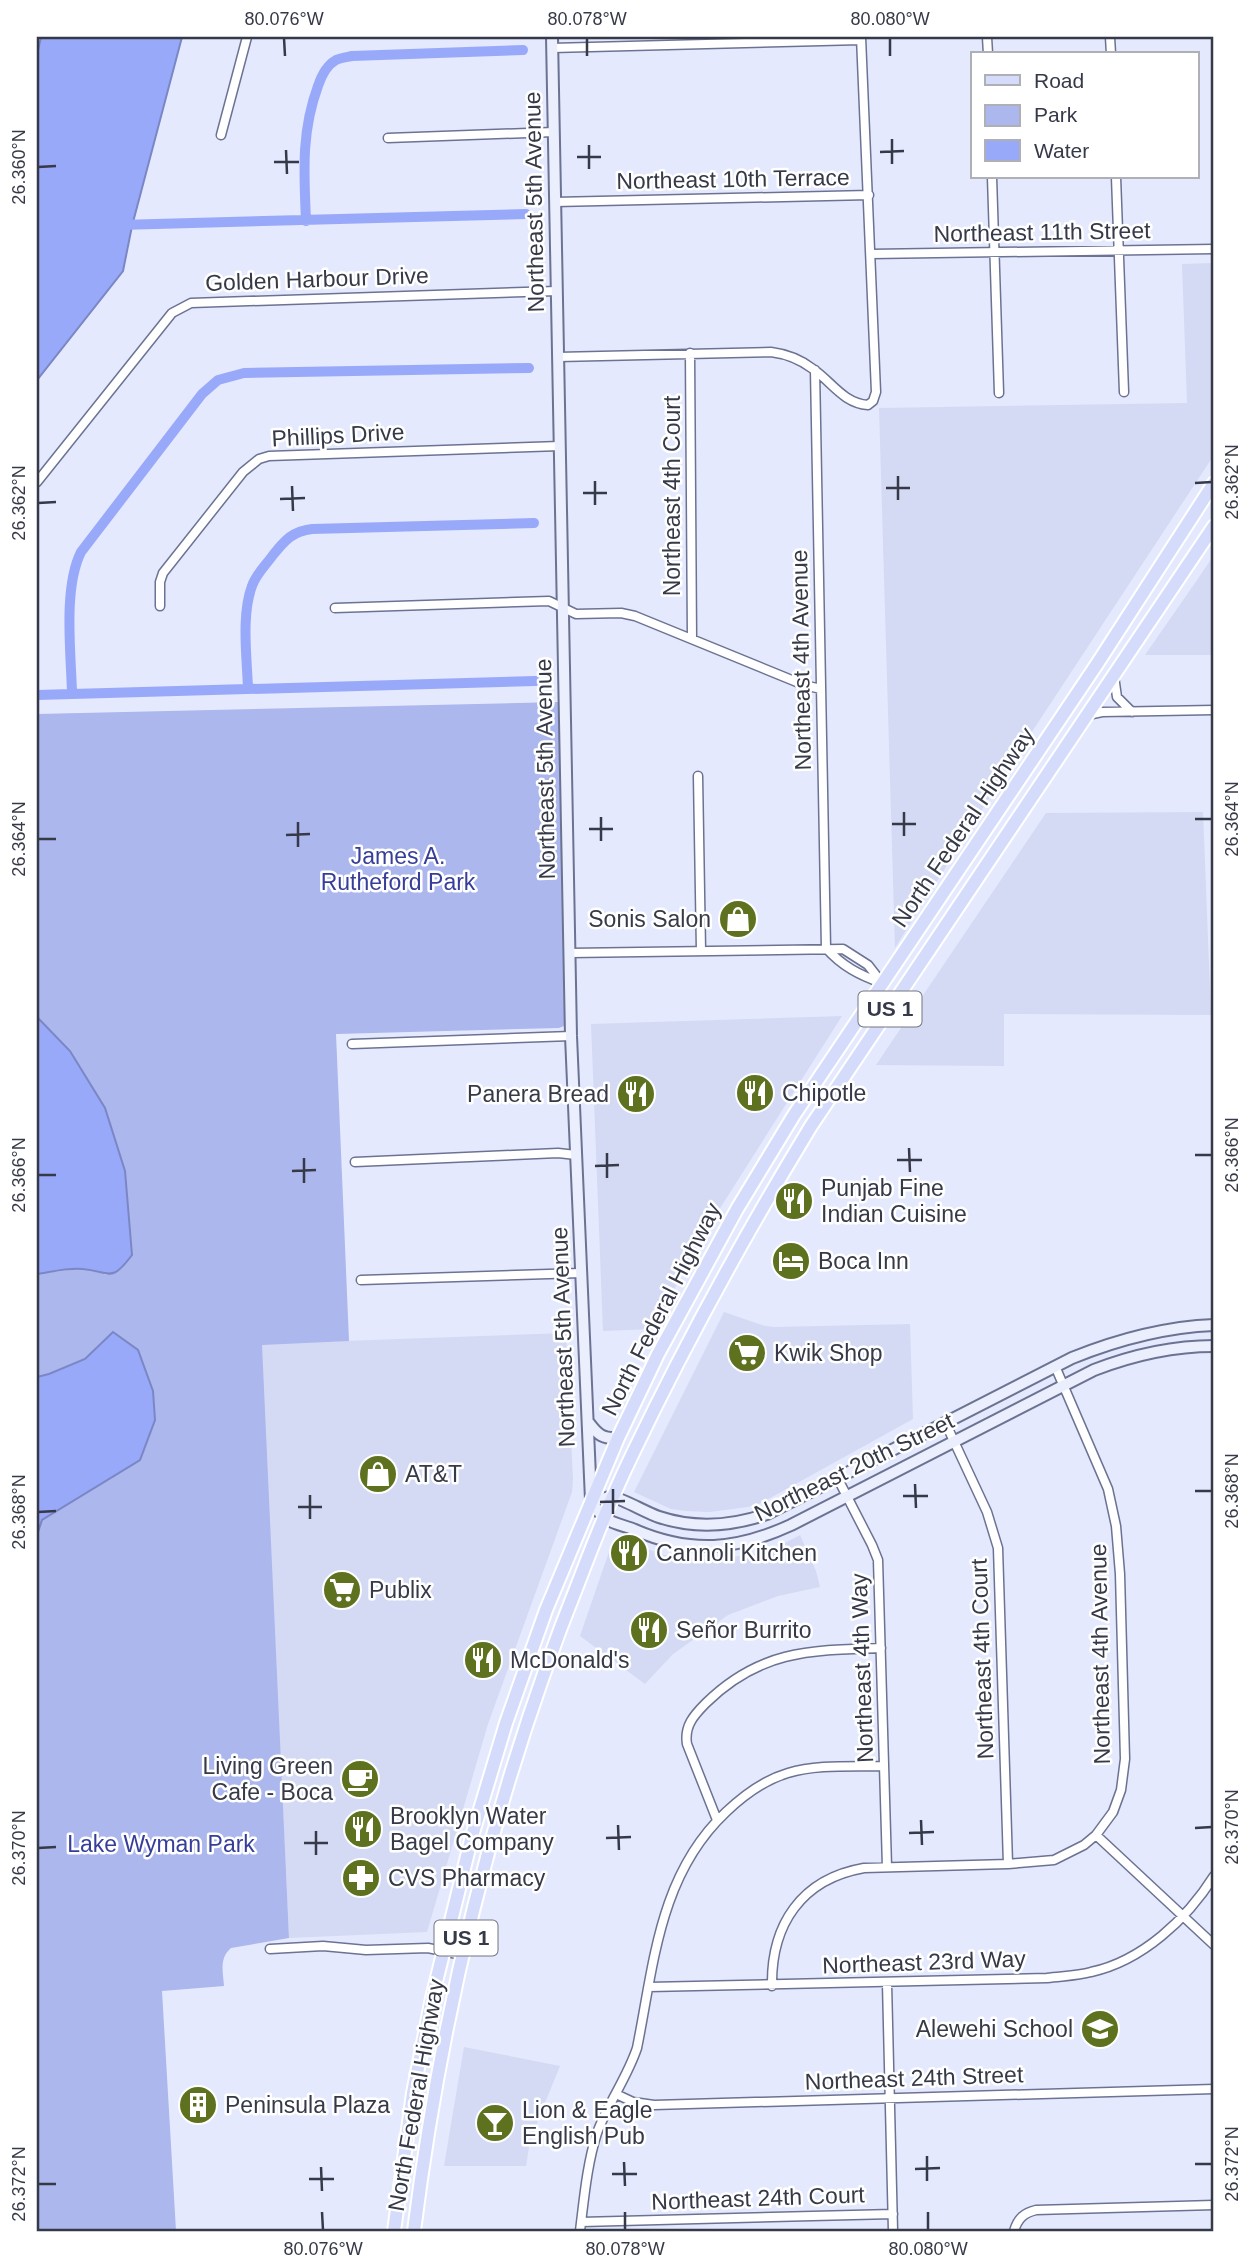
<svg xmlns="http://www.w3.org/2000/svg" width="1251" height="2268" viewBox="0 0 1251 2268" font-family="Helvetica,sans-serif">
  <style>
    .built { fill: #d4daf4 }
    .green { fill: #abb7ed }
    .water { fill: #99a9fa; stroke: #7b87c4; stroke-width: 2 }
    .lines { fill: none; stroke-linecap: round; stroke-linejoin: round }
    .canal { stroke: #99a9fa; stroke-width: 10 }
    .street-casing { stroke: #6c7392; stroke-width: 11 }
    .secondary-casing { stroke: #6c7392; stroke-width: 14 }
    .primary-casing { stroke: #fff; stroke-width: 16 }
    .street { stroke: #fff; stroke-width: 8 }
    .secondary { stroke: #eaeefd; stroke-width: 10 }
    .primary { stroke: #d5dcfb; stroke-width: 12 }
    .ticks { fill: none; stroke: #363947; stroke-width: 2.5 }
    .labels { text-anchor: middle; stroke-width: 5; stroke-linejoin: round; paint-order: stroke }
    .shield { fill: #fff; stroke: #72747e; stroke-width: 2 }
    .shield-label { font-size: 21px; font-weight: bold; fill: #363947 }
    .street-label { font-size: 23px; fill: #363947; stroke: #fff }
    .park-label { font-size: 23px; fill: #373e9a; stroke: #fff }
    .poi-label { font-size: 23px; fill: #363947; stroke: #fff; text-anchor: start }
    .neatline { fill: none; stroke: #363947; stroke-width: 2.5 }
    .ticks-label { font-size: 18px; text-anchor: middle; fill: #363947 }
  </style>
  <rect width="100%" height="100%" fill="#e4e9fe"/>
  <path class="built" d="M1214 263V455L1010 765 895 948 879 408 1187 403 1182 264Z
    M1214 555V655H1145L1195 583Z
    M1203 812 1211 1015 1004 1014V1066L876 1065 1046 813Z
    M842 1016 703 1235 653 1329 603 1331 591 1024Z
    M724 1312 765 1326 775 1327 910 1324 913 1419 761 1503 748 1507 710 1512 685 1511 671 1509 634 1492Z
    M566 1333 573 1479 572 1492 488 1724 427 1932 289 1938 261 1344Z
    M800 1535 816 1571 820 1587 778 1596 728 1615 673 1654 645 1684 580 1636 611 1546 618 1538 664 1555 713 1560 758 1553 775 1548Z
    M464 2047 560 2066 540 2115 529 2147 526 2166H444Z"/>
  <path class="green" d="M559 702 565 1021 564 1026 559 1028 336 1034 349 1341 262 1345 289 1938 231 1948C219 1958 223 1972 224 1986L162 1991 176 2231H37V1535L42 1520 140 1460 85 1359 49 1374 37 1377V1274L82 1268 107 1275 70 1051 37 1017V714Z"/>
  <path class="water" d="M41 37H182L132 226 123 271 37 380V55Z
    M37 1017 70 1051 105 1108 125 1171 132 1255C111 1283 111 1272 83 1269 69 1267 51 1272 37 1274Z
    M113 1332 138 1350 153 1391 155 1420 140 1460 42 1520 37 1535V1377L49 1374 85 1359Z"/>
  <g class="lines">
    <path class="canal" d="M306 221C304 173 301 132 318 86 321 77 327 65 336 60 340 58 347 57 352 56L523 50
      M119 225 526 214
      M248 689C247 658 241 615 252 586 256 574 266 565 273 555 285 540 293 531 312 529L534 523
      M72 693C71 653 63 588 81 552L202 394 218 380 244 373 529 368
      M37 695 535 681"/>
    <defs>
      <path id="street" d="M987 37 988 54
        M1110 37 1111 54
        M552 48 861 40
        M221 135 247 37
        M388 138 554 132
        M992 177 999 393
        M1116 177 1124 392
        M555 202 869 195
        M871 254 1214 249
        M690 353 692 639
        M558 357 771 352C787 354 800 359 813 369 832 382 843 403 868 405L873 401 876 392 861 37
        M815 370 826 948
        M37 482 172 313 191 303 557 291
        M160 606V582L163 573 243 472 259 459 269 456 560 446
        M335 608 549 601 576 614 621 613 635 616 804 685 821 689
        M1114 676 1117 697 1132 712
        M1088 715 1102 712 1214 710
        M698 776 701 951
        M826 948C842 966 859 975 882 983
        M570 953 843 949 868 965 882 983
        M352 1044 571 1036
        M355 1162 558 1153 576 1155
        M361 1280 581 1273
        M945 1422 987 1512 998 1548 1008 1864
        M837 1477 872 1545 878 1560 887 1867
        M717 1820 687 1744C684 1726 694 1715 706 1703 760 1650 811 1650 881 1648
        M1096 1835 1214 1945
        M270 1949 323 1946 366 1950 428 1948 462 1955
        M887 1983 893 2231
        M772 1986C771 1925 801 1879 864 1868L1008 1864 1054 1860 1084 1845 1096 1835 1113 1812 1121 1790 1125 1759 1120 1574 1116 1526 1108 1489 1055 1366
        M649 1987 1047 1978C1061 1976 1077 1976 1091 1972 1142 1961 1187 1919 1214 1876
        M616 2094 633 2102 654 2105 1214 2089
        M581 2222 893 2214
        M580 2231C584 2199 587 2164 597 2133 608 2103 627 2078 637 2048 654 1964 659 1875 726 1812 744 1795 764 1780 788 1773 818 1764 853 1767 884 1766
        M1014 2231C1018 2218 1024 2213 1036 2210L1214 2205"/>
      <path id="secondary" d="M552 37 571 1036 591 1500
        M589 1423C598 1435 603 1439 618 1438
        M591 1501C595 1506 599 1514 605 1518 613 1524 626 1526 635 1530 691 1554 737 1550 791 1525L1094 1370C1133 1355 1173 1346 1214 1346
        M591 1501C598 1500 607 1497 613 1497 623 1499 647 1513 659 1517 695 1529 732 1526 767 1514L1072 1358C1119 1339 1164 1327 1214 1325"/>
      <path id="primary" d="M394 2231 413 2093 432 1998 472 1836 506 1723 546 1610 618 1438 658 1354 737 1209 794 1115 1097 664 1214 483
        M414 2231C442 2009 495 1790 579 1581 595 1539 612 1496 632 1455 686 1342 746 1233 811 1126L1214 526"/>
    </defs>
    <use href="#street" class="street-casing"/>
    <use href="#secondary" class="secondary-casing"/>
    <use href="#primary" class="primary-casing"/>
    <use href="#street" class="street"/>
    <use href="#secondary" class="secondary"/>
    <use href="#primary" class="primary"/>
  </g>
  <path class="ticks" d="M284 38 285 56M587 38V56M890 38V56M892 139V164M589 145V169M286 150 287 174M880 152 904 151M577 157H601M274 162H299M38 167 56 166M898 476V500M595 481V505M1195 483 1212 482M292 486 293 511M886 488H910M583 493H607M280 499 305 498M38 503 56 502M904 812V836M601 817V841M1195 819H1212M298 822V847M892 824H916M589 829H613M286 835 310 834M38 839H56M909 1148 910 1172M607 1153V1178M1195 1155H1212M304 1158V1183M897 1160H922M595 1166 619 1165M292 1171 316 1170M38 1175H56M915 1484 916 1508M613 1489V1514M1195 1491H1212M310 1495V1519M903 1496H928M600 1502 625 1501M298 1507H322M38 1512 56 1511M921 1820 922 1845M618 1825 619 1850M1195 1828 1212 1827M316 1831V1855M909 1833 934 1832M606 1838 631 1837M304 1843H328M38 1848 56 1847M927 2156V2181M624 2162 625 2186M1195 2164H1212M321 2167 322 2191M915 2169 940 2168M612 2174H637M309 2179H334M38 2184H56M322 2212 323 2230M625 2212V2230M928 2212V2230"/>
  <defs>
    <symbol id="shop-disc" viewBox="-11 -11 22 22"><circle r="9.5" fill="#5e711f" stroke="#fff"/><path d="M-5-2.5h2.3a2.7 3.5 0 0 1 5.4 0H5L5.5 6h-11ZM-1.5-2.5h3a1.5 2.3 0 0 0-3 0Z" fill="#fff"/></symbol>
    <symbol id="restaurant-disc" viewBox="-11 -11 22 22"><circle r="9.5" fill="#5e711f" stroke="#fff"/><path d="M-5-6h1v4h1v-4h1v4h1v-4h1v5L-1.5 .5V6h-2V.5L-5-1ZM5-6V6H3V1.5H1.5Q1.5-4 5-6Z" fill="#fff"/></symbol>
    <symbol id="hotel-disc" viewBox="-11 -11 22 22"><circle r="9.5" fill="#5e711f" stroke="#fff"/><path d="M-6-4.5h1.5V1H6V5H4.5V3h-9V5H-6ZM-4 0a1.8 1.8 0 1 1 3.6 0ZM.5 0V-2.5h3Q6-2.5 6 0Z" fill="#fff"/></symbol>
    <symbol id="supermarket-disc" viewBox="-11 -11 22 22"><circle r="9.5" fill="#5e711f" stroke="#fff"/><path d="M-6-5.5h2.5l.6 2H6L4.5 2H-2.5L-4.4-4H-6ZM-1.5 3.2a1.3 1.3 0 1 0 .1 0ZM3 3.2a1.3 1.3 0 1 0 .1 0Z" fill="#fff"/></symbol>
    <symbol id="cafe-disc" viewBox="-11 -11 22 22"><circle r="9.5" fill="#5e711f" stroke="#fff"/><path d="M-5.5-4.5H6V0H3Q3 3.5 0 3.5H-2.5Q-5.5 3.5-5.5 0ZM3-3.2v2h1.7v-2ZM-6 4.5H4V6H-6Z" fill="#fff"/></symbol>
    <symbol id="pharmacy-disc" viewBox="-11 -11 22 22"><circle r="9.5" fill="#5e711f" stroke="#fff"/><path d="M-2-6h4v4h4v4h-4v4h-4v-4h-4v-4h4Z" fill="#fff"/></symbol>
    <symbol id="school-disc" viewBox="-11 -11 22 22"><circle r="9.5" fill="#5e711f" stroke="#fff"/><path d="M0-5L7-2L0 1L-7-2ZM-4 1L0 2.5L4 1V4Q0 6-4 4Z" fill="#fff"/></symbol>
    <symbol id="building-disc" viewBox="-11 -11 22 22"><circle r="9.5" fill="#5e711f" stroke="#fff"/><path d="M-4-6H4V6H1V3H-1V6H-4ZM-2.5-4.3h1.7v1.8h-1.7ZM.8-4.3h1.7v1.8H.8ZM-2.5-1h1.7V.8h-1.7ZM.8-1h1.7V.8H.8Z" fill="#fff"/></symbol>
    <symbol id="bar-disc" viewBox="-11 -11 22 22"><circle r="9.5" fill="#5e711f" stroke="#fff"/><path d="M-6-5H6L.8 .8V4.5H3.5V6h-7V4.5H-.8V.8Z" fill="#fff"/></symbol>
  </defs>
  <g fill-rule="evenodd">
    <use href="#shop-disc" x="716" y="897" width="44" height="44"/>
    <use href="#restaurant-disc" x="733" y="1071" width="44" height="44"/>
    <use href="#restaurant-disc" x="614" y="1072" width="44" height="44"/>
    <use href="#restaurant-disc" x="772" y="1179" width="44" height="44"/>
    <use href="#hotel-disc" x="769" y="1239" width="44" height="44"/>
    <use href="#supermarket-disc" x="725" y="1331" width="44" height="44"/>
    <use href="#shop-disc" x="356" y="1452" width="44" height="44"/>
    <use href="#restaurant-disc" x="607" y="1531" width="44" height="44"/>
    <use href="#supermarket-disc" x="320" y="1568" width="44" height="44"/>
    <use href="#restaurant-disc" x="627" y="1608" width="44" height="44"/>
    <use href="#restaurant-disc" x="461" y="1638" width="44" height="44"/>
    <use href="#cafe-disc" x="338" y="1757" width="44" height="44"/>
    <use href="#restaurant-disc" x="341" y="1807" width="44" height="44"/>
    <use href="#pharmacy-disc" x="339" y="1856" width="44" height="44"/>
    <use href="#school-disc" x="1078" y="2007" width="44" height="44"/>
    <use href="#building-disc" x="176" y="2083" width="44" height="44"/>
    <use href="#bar-disc" x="473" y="2101" width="44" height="44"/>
  </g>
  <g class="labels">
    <g class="shield">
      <rect x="858.5" y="991.5" width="63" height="35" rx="5"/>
      <rect x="434.5" y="1920.5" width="63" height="35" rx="5"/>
    </g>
    <g class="shield-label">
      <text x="890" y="1016">US 1</text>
      <text x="466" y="1945">US 1</text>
    </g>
    <g class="street-label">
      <text transform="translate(733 179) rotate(-1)" y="8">Northeast 10th Terrace</text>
      <text transform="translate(534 202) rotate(-91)" y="8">Northeast 5th Avenue</text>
      <text transform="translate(1042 232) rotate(-1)" y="8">Northeast 11th Street</text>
      <text transform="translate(317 279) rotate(-2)" y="8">Golden Harbour Drive</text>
      <text transform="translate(338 435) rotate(-3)" y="8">Phillips Drive</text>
      <text transform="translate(672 496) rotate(-90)" y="8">Northeast 4th Court</text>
      <text transform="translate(801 660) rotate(-91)" y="8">Northeast 4th Avenue</text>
      <text transform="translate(545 769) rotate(-91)" y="8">Northeast 5th Avenue</text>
      <text transform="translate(963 827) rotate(-56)" y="8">North Federal Highway</text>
      <text transform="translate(661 1309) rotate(-63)" y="8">North Federal Highway</text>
      <text transform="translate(563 1337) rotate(-92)" y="8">Northeast 5th Avenue</text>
      <text transform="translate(854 1467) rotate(-26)" y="8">Northeast 20th Street</text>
      <text transform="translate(1100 1654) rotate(-91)" y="8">Northeast 4th Avenue</text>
      <text transform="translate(982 1659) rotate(-92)" y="8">Northeast 4th Court</text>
      <text transform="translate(862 1668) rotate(-92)" y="8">Northeast 4th Way</text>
      <text transform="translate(924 1962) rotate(-2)" y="8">Northeast 23rd Way</text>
      <text transform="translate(914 2078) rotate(-2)" y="8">Northeast 24th Street</text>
      <text transform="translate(416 2095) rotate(-80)" y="8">North Federal Highway</text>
      <text transform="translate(758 2198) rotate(-2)" y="8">Northeast 24th Court</text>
    </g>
    <g class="park-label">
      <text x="398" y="864">James A.<tspan x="398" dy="26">Rutheford Park</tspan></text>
      <text x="161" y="1852">Lake Wyman Park</text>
    </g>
    <g class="poi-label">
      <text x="711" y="927" text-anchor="end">Sonis Salon</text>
      <text x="782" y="1101">Chipotle</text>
      <text x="609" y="1102" text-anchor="end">Panera Bread</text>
      <text x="821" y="1196">Punjab Fine<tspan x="821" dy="26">Indian Cuisine</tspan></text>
      <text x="818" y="1269">Boca Inn</text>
      <text x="774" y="1361">Kwik Shop</text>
      <text x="405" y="1482">AT&amp;T</text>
      <text x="656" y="1561">Cannoli Kitchen</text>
      <text x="369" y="1598">Publix</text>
      <text x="676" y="1638">Señor Burrito</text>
      <text x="510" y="1668">McDonald's</text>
      <text x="333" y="1774" text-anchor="end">Living Green<tspan x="333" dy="26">Cafe - Boca</tspan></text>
      <text x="390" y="1824">Brooklyn Water<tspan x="390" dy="26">Bagel Company</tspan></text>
      <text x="388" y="1886">CVS Pharmacy</text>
      <text x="1073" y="2037" text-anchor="end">Alewehi School</text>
      <text x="225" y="2113">Peninsula Plaza</text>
      <text x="522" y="2118">Lion &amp; Eagle<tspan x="522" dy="26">English Pub</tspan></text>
    </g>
  </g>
  <rect width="1251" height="2268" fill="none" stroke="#ffffff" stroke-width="77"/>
  <rect x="971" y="52" width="228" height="126" fill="#ffffff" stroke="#afb0b5" stroke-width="2"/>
  <rect x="985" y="75" width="35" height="10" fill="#d5dcfb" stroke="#afb0b5" stroke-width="2"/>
  <text x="1034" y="88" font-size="21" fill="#363947">Road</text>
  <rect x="985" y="105" width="35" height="21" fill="#abb7ed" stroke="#afb0b5" stroke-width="2"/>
  <text x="1034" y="122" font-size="21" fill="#363947">Park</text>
  <rect x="985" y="140" width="35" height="21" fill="#99a9fa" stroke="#afb0b5" stroke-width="2"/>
  <text x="1034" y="158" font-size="21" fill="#363947">Water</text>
  <rect x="38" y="38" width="1174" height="2192" class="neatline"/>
  <g class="ticks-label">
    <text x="284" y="25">80.076°W</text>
    <text x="587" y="25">80.078°W</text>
    <text x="890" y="25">80.080°W</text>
    <text transform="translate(19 167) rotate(-90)" y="6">26.360°N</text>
    <text transform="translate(1232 482) rotate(-90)" y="6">26.362°N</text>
    <text transform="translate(19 503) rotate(-90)" y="6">26.362°N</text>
    <text transform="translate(1232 819) rotate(-90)" y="6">26.364°N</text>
    <text transform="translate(19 839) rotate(-90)" y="6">26.364°N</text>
    <text transform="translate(1232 1155) rotate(-90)" y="6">26.366°N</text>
    <text transform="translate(19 1175) rotate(-90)" y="6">26.366°N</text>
    <text transform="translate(1232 1491) rotate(-90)" y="6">26.368°N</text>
    <text transform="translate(19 1512) rotate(-90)" y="6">26.368°N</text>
    <text transform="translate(1232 1827) rotate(-90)" y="6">26.370°N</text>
    <text transform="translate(19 1848) rotate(-90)" y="6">26.370°N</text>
    <text transform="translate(1232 2164) rotate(-90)" y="6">26.372°N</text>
    <text transform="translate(19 2184) rotate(-90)" y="6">26.372°N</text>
    <text x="323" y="2255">80.076°W</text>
    <text x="625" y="2255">80.078°W</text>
    <text x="928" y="2255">80.080°W</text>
  </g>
</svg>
